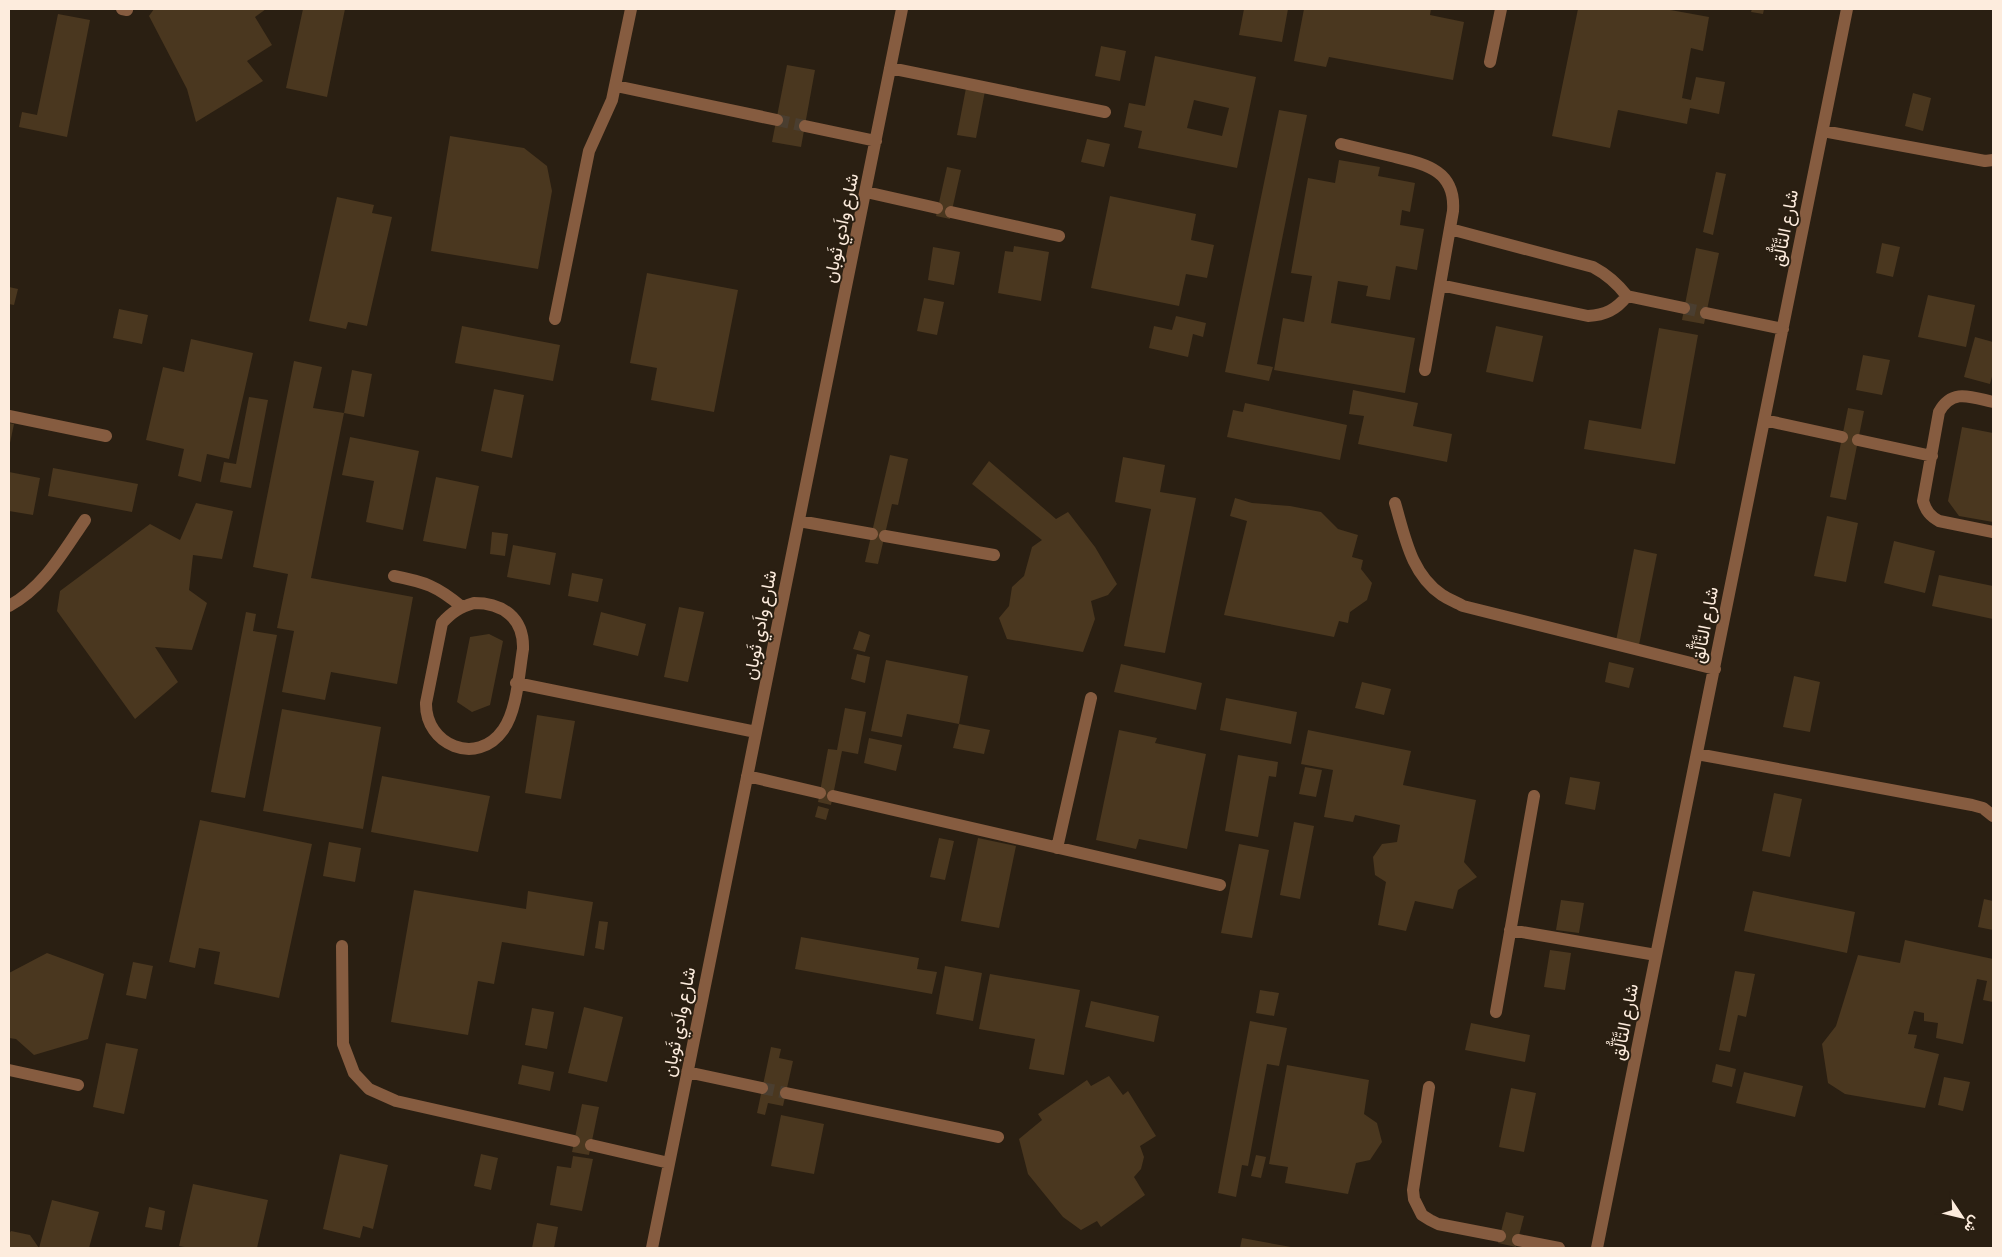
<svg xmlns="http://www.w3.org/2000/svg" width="2002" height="1257" viewBox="0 0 2002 1257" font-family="'Alegreya Sans',Vazirmatn,sans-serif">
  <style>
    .building { fill: #4a371f; fill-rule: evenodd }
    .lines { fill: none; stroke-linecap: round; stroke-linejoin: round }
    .minor-tunnel { stroke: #4a3e30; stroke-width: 12; stroke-dasharray: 12 6; stroke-linecap: butt }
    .minor { stroke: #865c40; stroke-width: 12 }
    .labels { text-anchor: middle; stroke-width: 4; stroke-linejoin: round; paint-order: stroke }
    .street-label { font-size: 18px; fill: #fdecdd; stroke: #2a1f12 }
  </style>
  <rect width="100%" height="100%" fill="#2a1f12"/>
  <path class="building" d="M154 9H266L255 17 272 45 247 61 263 81 196 122 187 89 149 16Z
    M303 9H345L327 97 286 88Z
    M1244 9H1288L1282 42 1239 35Z
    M1304 9H1431L1430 15 1464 22 1453 80 1329 57 1326 67 1294 61Z
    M1578 9H1665L1709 17 1703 51 1691 48 1682 98 1691 100 1696 77 1725 82 1719 114 1690 108 1687 124 1618 110 1610 148 1552 136Z
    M1752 9H1764L1763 14 1751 12Z
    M58 14 90 20 67 137 19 127 22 112 37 115Z
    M1101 46 1126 51 1120 81 1095 76Z
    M1155 56 1256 77 1237 168 1138 148 1142 131 1124 127 1129 103 1145 106ZM1194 100 1229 108 1222 136 1187 128Z
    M787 65 815 70 801 147 772 142Z
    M966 88 985 91 976 138 957 135Z
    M1913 93 1931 98 1923 131 1905 126Z
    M1279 110 1307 115 1257 364 1273 367 1269 381 1225 372Z
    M450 136 524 148 547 166 552 191 538 269 431 251Z
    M1087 139 1110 144 1104 167 1081 162Z
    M1339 160 1380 167 1378 176 1415 183 1410 212 1402 210 1400 225 1424 229 1417 270 1396 266 1390 300 1366 296 1368 286 1338 281 1331 323 1415 338 1405 393 1274 370 1283 318 1304 322 1312 276 1291 273 1308 178 1335 183Z
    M947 167 961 170 950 219 936 216Z
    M1716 172 1726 174 1713 235 1703 232Z
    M1110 196 1196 214 1191 240 1214 245 1207 278 1186 274 1179 306 1091 288Z
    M337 197 374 205 372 213 392 217 367 326 348 322 346 329 309 321Z
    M1882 243 1900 247 1893 277 1876 273Z
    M1014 246 1049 252 1041 301 998 293 1005 251 1013 252Z
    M933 247 960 252 954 285 928 280Z
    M1696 248 1719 253 1704 324 1682 320Z
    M647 273 738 290 714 412 651 400 657 368 630 363Z
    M9 287 18 289 14 305 9 304Z
    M1928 295 1975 305 1966 347 1918 337Z
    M924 298 944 302 937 335 917 331Z
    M119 309 148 315 142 344 113 338Z
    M1176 316 1206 323 1203 337 1193 334 1188 357 1149 348 1154 326 1172 330Z
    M462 326 560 345 553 381 455 363Z
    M1496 326 1543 336 1533 382 1486 372Z
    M1659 328 1698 335 1675 464 1584 449 1589 420 1641 429Z
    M1975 337 1993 342V373L1990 384 1964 377Z
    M191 339 253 353 229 459 207 454 201 482 178 476 184 449 146 440 163 367 184 372Z
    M1863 355 1890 360 1882 395 1856 390Z
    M294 361 322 367 313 408 344 413 352 370 372 374 364 417 344 413 311 578 413 597 397 684 331 672 325 700 282 692 294 631 277 628 288 574 253 567Z
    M494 389 524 395 512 458 481 451Z
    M1353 390 1418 403 1413 426 1452 434 1447 462 1358 444 1364 416 1349 414Z
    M249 397 268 400 251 488 220 482 224 462 236 464Z
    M1245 403 1347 425 1340 460 1227 437 1233 410 1243 412Z
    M1848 408 1864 411 1846 500 1830 497Z
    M9 423 14 424 10 443 9 442Z
    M1962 427 1993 433V522L1959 516 1948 501Z
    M350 437 419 451 403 530 366 522 374 481 342 475Z
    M890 455 908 459 898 505 892 504 878 564 865 562Z
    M1123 457 1165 465 1160 492 1196 498 1165 653 1124 646 1151 509 1115 502Z
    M989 461 1056 519 1068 512 1095 547 1117 584 1108 595 1091 601 1095 619 1083 652 1007 639 999 618 1009 606 1012 587 1024 576 1032 547 1042 540 972 484Z
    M53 468 138 484 132 512 48 496Z
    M9 472 40 478 33 515 9 511Z
    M436 477 479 486 466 549 423 541Z
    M1235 498 1252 503 1290 506 1321 512 1338 529 1358 535 1352 557 1363 560 1361 569 1372 583 1367 600 1350 612 1348 623 1339 621 1334 637 1224 615 1247 521 1230 516Z
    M196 503 233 511 222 559 193 555 189 590 207 603 192 650 155 647 178 682 135 719 57 611 60 591 150 524 180 540Z
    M1827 516 1858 523 1846 582 1814 576Z
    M492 532 508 534 505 556 490 554Z
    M1894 541 1935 551 1925 593 1884 583Z
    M513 545 556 553 550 585 507 577Z
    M1634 549 1657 554 1639 645 1616 641Z
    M572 573 603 579 598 602 568 596Z
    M1939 575 1993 586V619L1932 606Z
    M679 607 704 612 688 682 664 677Z
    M246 612 256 614 253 631 277 635 245 798 211 792Z
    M601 612 646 624 638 656 593 645Z
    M859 631 870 635 865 652 853 649Z
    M489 634 503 641 490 705 472 712 457 702 470 637Z
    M857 654 870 657 865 683 851 679Z
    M886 660 968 676 959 724 907 714 902 737 871 731Z
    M1609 662 1634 668 1629 688 1605 682Z
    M1121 664 1202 683 1196 710 1114 692Z
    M1794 676 1820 682 1810 732 1783 727Z
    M1362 682 1391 689 1384 715 1355 708Z
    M1226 698 1297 712 1291 744 1220 730Z
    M845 708 866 712 858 754 842 751 831 805 818 802 828 749 837 750Z
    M282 709 381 727 363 829 263 811Z
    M537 715 575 721 561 799 525 793Z
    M959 724 990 730 984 754 953 748Z
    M1119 730 1157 738 1155 743 1206 754 1187 849 1139 839 1136 849 1096 840Z
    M1308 730 1411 751 1403 785 1476 800 1464 862 1477 877 1458 890 1453 909 1415 901 1406 931 1378 925 1386 882 1375 875 1373 857 1382 844 1397 842 1400 825 1355 815 1353 822 1324 817 1333 770 1301 764Z
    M869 738 902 745 896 771 864 763Z
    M1238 755 1278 762 1276 777 1269 776 1258 837 1225 831Z
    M1305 767 1322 770 1316 797 1299 794Z
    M382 776 490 796 478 852 371 832Z
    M1570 777 1600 782 1595 810 1565 804Z
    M1774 793 1802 799 1790 857 1762 851Z
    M818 806 829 809 826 820 815 817Z
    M200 820 312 844 279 998 214 984 220 952 199 948 195 968 169 962Z
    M1294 822 1314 826 1300 899 1280 895Z
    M939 838 954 841 945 880 930 877Z
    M978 838 1016 846 999 928 961 921Z
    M329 842 361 848 355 882 323 876Z
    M1239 844 1269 850 1252 938 1221 933Z
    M414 890 526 909 528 891 593 902 584 956 502 942 494 984 478 981 468 1035 391 1022Z
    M1753 891 1855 912 1847 953 1744 931Z
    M1984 899 1993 901V930L1978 927Z
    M1561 900 1584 903 1579 933 1556 930Z
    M599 921 608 922 604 950 595 948Z
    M801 937 919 958 917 969 937 972 932 994 795 969Z
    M1905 940 1993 959V1002L1983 1000 1987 981 1977 979 1963 1044 1936 1038 1938 1023 1924 1021V1013L1914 1011 1908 1034 1917 1035 1914 1048 1939 1054 1925 1108 1845 1094 1828 1083 1822 1044 1836 1026 1858 955 1900 963Z
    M1550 950 1571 953 1565 990 1544 987Z
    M47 953 104 974 88 1039 34 1055 16 1039 9 1038V973Z
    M133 962 153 966 146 999 126 995Z
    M945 966 982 973 973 1021 936 1014Z
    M1735 971 1755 974 1746 1017 1738 1015 1730 1052 1719 1050Z
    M990 974 1080 990 1064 1075 1029 1069 1035 1039 979 1029Z
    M1260 990 1279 993 1274 1016 1256 1013Z
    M1091 1001 1159 1016 1154 1042 1085 1027Z
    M584 1007 623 1017 607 1082 568 1073Z
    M532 1008 554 1012 547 1049 525 1045Z
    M1250 1021 1287 1028 1279 1066 1267 1064 1248 1166 1242 1165 1236 1197 1218 1193Z
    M1471 1023 1530 1035 1525 1062 1465 1050Z
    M106 1043 138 1049 124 1114 93 1107Z
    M771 1047 781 1049 779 1058 793 1061 783 1106 768 1103 765 1115 757 1113Z
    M1716 1064 1736 1069 1732 1087 1712 1082Z
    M522 1065 554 1072 550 1091 518 1084Z
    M1287 1065 1369 1080 1364 1114 1377 1123 1382 1142 1370 1160 1356 1163 1348 1194 1285 1183 1288 1167 1269 1164Z
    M1744 1072 1803 1086 1795 1117 1736 1103Z
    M1109 1076 1123 1095 1128 1091 1156 1136 1140 1146 1144 1157 1141 1169 1134 1177 1145 1195 1101 1227 1097 1221 1081 1230 1063 1217 1028 1174 1019 1139 1042 1120 1038 1114 1087 1080 1091 1086Z
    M1944 1077 1970 1082 1963 1111 1938 1105Z
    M1511 1088 1536 1093 1524 1152 1499 1147Z
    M582 1104 599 1107 589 1155 572 1152Z
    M781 1115 824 1124 814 1174 771 1166Z
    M340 1154 388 1165 373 1229 363 1226 360 1238 323 1229Z
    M481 1154 498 1158 491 1190 474 1186Z
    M1256 1155 1266 1157 1261 1178 1251 1176Z
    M573 1156 593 1159 582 1211 550 1205 557 1166 571 1168Z
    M193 1184 268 1200 257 1248H190L179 1246Z
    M52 1200 99 1212 89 1248H39Z
    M149 1207 165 1211 162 1230 145 1227Z
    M1506 1212 1524 1216 1516 1247 1498 1243Z
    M537 1223 558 1227 554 1248H532Z
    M11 1231 30 1235 39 1248H9V1234Z
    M1242 1238 1291 1247V1248H1240Z"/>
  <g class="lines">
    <path class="minor-tunnel" d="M777 120 805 126
      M1684 308 1706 313
      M762 1088 786 1093"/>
    <path class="minor" d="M122 9 127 10
      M1490 62 1501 9
      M890 68 1105 112
      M616 86 777 120
      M805 126 876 141
      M1823 131 1985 161 1993 160
      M1341 144C1358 148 1375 152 1391 156 1424 164 1456 169 1453 211L1425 370
      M866 192 937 208
      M951 212 1059 236
      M1450 229 1593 267C1608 275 1617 283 1627 296L1684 308
      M1440 285 1588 316C1605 315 1616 310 1627 296
      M1706 313 1783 329
      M555 319 589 151 612 100 631 9
      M1993 402C1971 397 1952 388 1939 412L1923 501C1926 511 1930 516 1939 521L1993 532
      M9 416 106 436
      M1764 420 1842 437
      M1858 440 1932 456
      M1395 503C1405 537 1411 574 1442 595 1448 599 1456 602 1463 606L1715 669
      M799 521 872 534
      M885 536 994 555
      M394 576C425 582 437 586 462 607
      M474 603C503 603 524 618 523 649 519 673 517 711 503 730 477 767 425 745 426 703L442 623C452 612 460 607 474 603Z
      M9 606C44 587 63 552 85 520
      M516 683 756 732
      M1697 754 1972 805 1983 808 1993 816
      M747 776 820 793
      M833 796 1220 885
      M1057 848 1091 698
      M1510 930 1656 955
      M342 946 343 1044 354 1073 369 1089 396 1101 574 1141
      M1496 1012 1534 796
      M9 1070 78 1085
      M687 1072 762 1088
      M1429 1087 1413 1190 1414 1199 1422 1215 1430 1220 1438 1224 1500 1236
      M786 1093 998 1137
      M591 1145 669 1163
      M1518 1240 1559 1248
      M652 1248 902 9
      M1597 1248 1847 9"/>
  </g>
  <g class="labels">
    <g class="street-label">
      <text transform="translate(841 228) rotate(-78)" y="6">شارع واَدي ثَوبان</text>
      <text transform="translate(1785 228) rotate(-79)" y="6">شارع التَّألُّق</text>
      <text transform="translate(760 625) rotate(-79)" y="6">شارع واَدي ثَوبان</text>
      <text transform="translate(1705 625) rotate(-79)" y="6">شارع التَّألُّق</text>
      <text transform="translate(679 1022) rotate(-79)" y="6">شارع واَدي ثَوبان</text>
      <text transform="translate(1625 1022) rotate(-79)" y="6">شارع التَّألُّق</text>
    </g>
  </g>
  <rect width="2002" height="1257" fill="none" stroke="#fdecdd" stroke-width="20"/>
  <g transform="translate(1962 1217) rotate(125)" stroke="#2a1f12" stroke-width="4" paint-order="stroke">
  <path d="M0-4L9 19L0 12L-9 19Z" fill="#fdecdd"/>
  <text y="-8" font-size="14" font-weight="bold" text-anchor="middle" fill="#fdecdd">ش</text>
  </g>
</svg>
